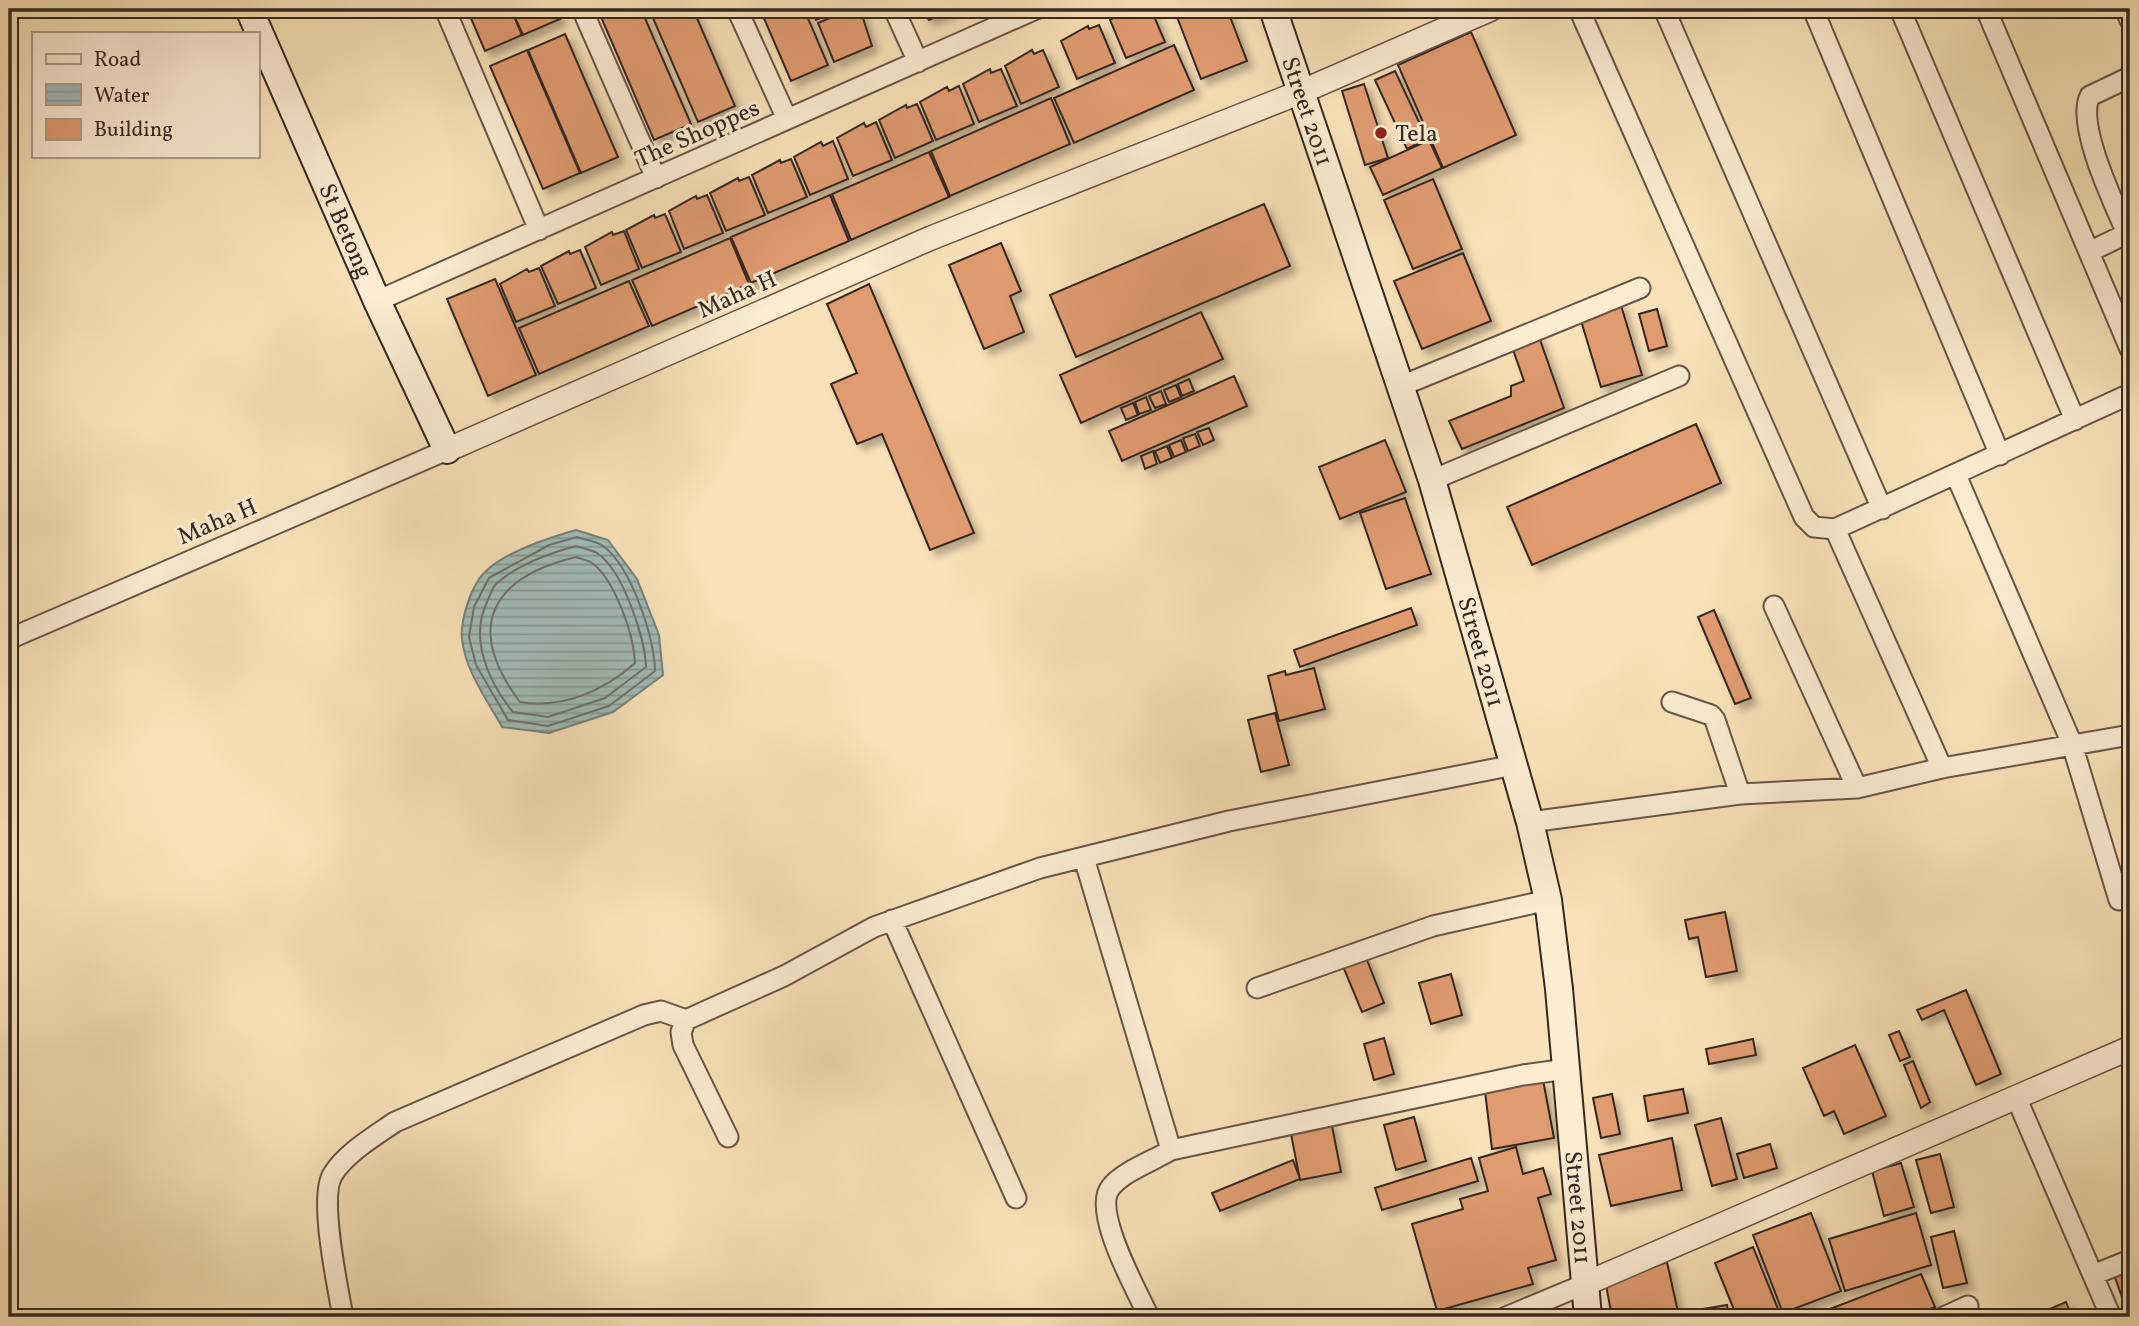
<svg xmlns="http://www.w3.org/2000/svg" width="2139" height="1326" viewBox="0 0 2139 1326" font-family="Vollkorn,serif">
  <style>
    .water { fill: url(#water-rules); stroke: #75817b; stroke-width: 2 }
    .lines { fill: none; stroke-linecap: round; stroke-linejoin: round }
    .shore { stroke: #6a726c; stroke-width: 2 }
    .building { fill: #e19b71; stroke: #342820; stroke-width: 2; filter: url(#shadow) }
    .minor-casing { stroke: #655646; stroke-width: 23 }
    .tertiary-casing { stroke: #655646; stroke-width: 26 }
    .secondary-casing { stroke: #342820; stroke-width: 30 }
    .minor { stroke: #fbecd2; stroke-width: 19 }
    .tertiary { stroke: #fbecd2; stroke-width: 23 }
    .secondary { stroke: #fbecd2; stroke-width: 26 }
    .poi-dot { fill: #8f2418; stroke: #fbecd2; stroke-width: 2.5 }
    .labels { text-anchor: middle; stroke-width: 6; stroke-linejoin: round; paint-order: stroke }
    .street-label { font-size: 24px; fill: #342820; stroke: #fbecd2 }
    .poi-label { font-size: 24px; fill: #342820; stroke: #fbecd2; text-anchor: start }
  </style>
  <defs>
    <pattern id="water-rules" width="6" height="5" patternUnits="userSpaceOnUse" patternTransform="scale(1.75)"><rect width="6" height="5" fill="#a1bcb8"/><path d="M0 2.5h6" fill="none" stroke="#849995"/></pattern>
    <filter id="shadow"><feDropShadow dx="6" dy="6" stdDeviation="3.5" flood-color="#0004"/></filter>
  </defs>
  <rect width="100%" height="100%" fill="#f9e2b9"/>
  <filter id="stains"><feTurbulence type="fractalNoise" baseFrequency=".00286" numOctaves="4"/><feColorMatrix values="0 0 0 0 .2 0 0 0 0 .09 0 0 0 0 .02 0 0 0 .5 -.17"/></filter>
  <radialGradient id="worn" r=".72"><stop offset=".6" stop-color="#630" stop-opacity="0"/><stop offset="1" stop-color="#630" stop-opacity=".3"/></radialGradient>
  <path class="water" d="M576 530 608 540 637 579 659 635 663 675 613 712 549 733 502 727C487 700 465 670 462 639 460 621 471 586 484 573 504 552 548 538 576 530Z"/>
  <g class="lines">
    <path class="shore" d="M577 537C585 540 597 541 603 546 632 567 654 638 655 671L609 706 548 726 508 720 476 665 469 637 474 607 489 578 549 545Z
      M576 546C582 548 592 550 597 553 623 570 645 638 646 667L605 698 548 717 513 712C489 683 469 639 487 602 490 596 492 587 497 583 518 565 550 553 576 546Z
      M576 557C580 559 588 560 592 563 615 580 634 635 635 663 604 691 562 709 520 702 465 629 489 578 576 557Z"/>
  </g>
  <path class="building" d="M467 9H511L522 35 485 51Z
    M511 9H555L560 19 523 35Z
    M620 9H641L691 124 654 140 601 17Z
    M649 9H693L735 106 698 122Z
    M760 9H804L828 65 791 81Z
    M811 9H841L816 20Z
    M851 9 861 12 872 46 834 62 818 23Z
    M921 9H954L929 20Z
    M1129 9H1151L1165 42 1126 58 1110 20Z
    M1174 9H1227L1247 61 1201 79Z
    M1099 25 1115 63 1077 79 1061 41 1088 26 1089 29Z
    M1471 32 1516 135 1443 168 1398 65Z
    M565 34 618 157 581 173 528 50Z
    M1174 45 1194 90 1074 143 1054 98Z
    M527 50 580 173 543 189 490 66Z
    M1032 50 1034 54 1043 50 1059 87 1021 104 1005 66Z
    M990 69 991 73 1001 69 1017 106 979 122 963 84Z
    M1395 71 1427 139 1407 149 1375 80Z
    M1364 84 1388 158 1365 165 1342 91Z
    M959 86 974 124 936 140 920 102 947 87 949 91Z
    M1051 98 1070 144 950 196 931 151Z
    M917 104 933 141 895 158 879 120 906 105 907 108Z
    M876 122 892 160 853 176 837 138 864 123 866 127Z
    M1429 140 1442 168 1383 195 1370 167Z
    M833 141 848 179 810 195 794 157 821 142 823 146Z
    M929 152 949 197 851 240 832 194Z
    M791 159 807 197 768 213 752 175 780 160 781 163Z
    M749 177 765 215 726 231 710 193 738 178 739 181Z
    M1433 179 1462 249 1413 269 1384 200Z
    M707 195 723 233 684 249 669 211 696 196 697 199Z
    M830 195 849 241 751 283 731 237Z
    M1264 204 1290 266 1076 357 1050 295Z
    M665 214 681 252 642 268 626 230 654 215 655 218Z
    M624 231 639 269 601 285 585 247 612 232 613 235Z
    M730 238 749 284 652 326 632 280Z
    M1001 243 1021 291 1010 296 1024 332 984 349 949 265Z
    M580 250 596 288 558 304 541 266 569 251 570 254Z
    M1463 253 1491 321 1422 349 1394 281Z
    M539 268 555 306 516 322 500 284 527 269 529 272Z
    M495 279 536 375 488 396 447 299Z
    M629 281 649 326 539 374 519 328Z
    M869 284 974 533 930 550 882 434 857 444 831 384 857 373 827 304Z
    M1620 302 1642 375 1601 387 1580 317Z
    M1657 309 1667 346 1649 351 1639 314Z
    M1201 312 1223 359 1081 423 1060 375Z
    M1538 334 1564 408 1462 449 1449 421 1511 396V386L1524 381 1511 344Z
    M1234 376 1247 406 1122 461 1109 431Z
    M1189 379 1194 391 1182 396 1178 384Z
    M1176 385 1181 397 1169 402 1164 390Z
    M1161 391 1166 404 1155 408 1149 396Z
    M1146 397 1151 410 1139 414 1135 402Z
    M1133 403 1138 415 1126 420 1121 408Z
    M1696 424 1721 483 1532 565 1507 507Z
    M1209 428 1214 440 1203 445 1197 432Z
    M1195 434 1200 446 1188 451 1183 438Z
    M1181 440 1186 452 1174 457 1169 445Z
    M1385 440 1406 492 1340 519 1319 467Z
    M1167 446 1172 458 1160 463 1155 451Z
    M1153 451 1157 464 1145 469 1141 456Z
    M1405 498 1431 574 1386 589 1360 513Z
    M1411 608 1417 625 1300 667 1294 650Z
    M1714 610 1751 698 1735 704 1698 617Z
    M1314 668 1325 709 1279 721 1268 676 1285 671 1286 675Z
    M1275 713 1289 765 1261 772 1248 720Z
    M1725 912 1737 971 1706 977 1698 937 1689 939 1685 920Z
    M1365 955 1384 1003 1362 1012 1342 964Z
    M1451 974 1462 1015 1431 1024 1419 983Z
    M1966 990 2001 1074 1976 1085 1944 1010 1922 1020 1917 1010Z
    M1899 1031 1910 1057 1900 1061 1889 1035Z
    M1384 1038 1394 1074 1374 1080 1364 1044Z
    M1753 1039 1756 1055 1709 1064 1706 1049Z
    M1855 1045 1886 1116 1844 1134 1834 1111 1824 1116 1803 1068Z
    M1913 1061 1930 1102 1921 1108 1904 1065Z
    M1543 1080 1554 1138 1492 1149 1485 1091Z
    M1683 1089 1688 1113 1648 1121 1644 1096Z
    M1612 1094 1620 1134 1601 1138 1593 1098Z
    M1414 1117 1426 1161 1396 1170 1384 1125Z
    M1721 1118 1737 1179 1712 1186 1695 1125Z
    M1331 1121 1341 1172 1300 1180 1290 1129Z
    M1672 1138 1682 1190 1611 1206 1599 1155Z
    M1770 1144 1777 1168 1744 1178 1737 1154Z
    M1516 1147 1523 1174 1543 1168 1551 1194 1538 1198 1556 1260 1528 1268 1533 1284 1437 1311 1412 1224 1463 1209 1460 1199 1488 1191 1479 1158Z
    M1940 1154 1954 1207 1931 1213 1916 1160Z
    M1471 1158 1478 1181 1382 1210 1375 1188Z
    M1293 1160 1300 1179 1220 1211 1212 1193Z
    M1901 1163 1914 1207 1884 1216 1872 1171Z
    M1811 1213 1841 1291 1783 1313 1753 1235Z
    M1916 1213 1931 1265 1845 1291 1829 1239Z
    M1954 1231 1967 1283 1943 1288 1931 1237Z
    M1753 1247 1780 1314 1772 1317H1737L1715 1263Z
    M1667 1262 1678 1312 1650 1317H1612L1606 1285Z
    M2130 1265V1294L2122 1297 2113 1272Z
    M1921 1274 1935 1307 1912 1317H1809Z
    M2066 1302 2072 1317H2031Z
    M1727 1305 1729 1317H1655Z"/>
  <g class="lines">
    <defs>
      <path id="minor" d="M445 9 539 230
        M582 9 656 178
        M737 9 787 119
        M894 9 918 62
        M1579 9 1804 517 1814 527 1835 529 2130 394
        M1664 9 1882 509
        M1813 9 2000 455
        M1900 9 2075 420
        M1986 9 2130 349
        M2125 9 2130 20
        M2130 77 2090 96C2075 125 2117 210 2130 240
        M2089 252 2130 232
        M377 301 1036 9
        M1401 386 1640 288
        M1956 475 2072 744 2119 900
        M1432 480 1679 376
        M1835 529 1942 768
        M1774 606 1857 788
        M9 639 447 450
        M1672 702 1711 715 1715 720 1740 794
        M1530 822 1740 794 1857 788 1942 768 2130 735
        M1084 858 1171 1150
        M892 920 1016 1198
        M1257 988 1433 926 1548 900
        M2016 1097 2111 1317
        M728 1137 683 1045 681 1032 686 1020 784 976 874 927 1040 868 1229 821 1514 765
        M2093 1275 2130 1260
        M343 1317C338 1288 318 1197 333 1174 346 1153 375 1136 395 1122L644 1015 661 1011 686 1020
        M1149 1317C1137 1291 1091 1210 1111 1187 1124 1171 1153 1161 1171 1150L1523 1075 1567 1069
        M1506 1317 1585 1284
        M1944 1317 1968 1306"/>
      <path id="tertiary" d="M447 450 931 238 1301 92 1491 9
        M1585 1284 2130 1048"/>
      <g id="secondary">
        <path id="s1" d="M249 9 377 301 447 450"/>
        <path id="s2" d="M1273 9 1432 480 1530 822 1548 900 1559 989 1588 1317"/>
      </g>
    </defs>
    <use href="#minor" class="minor-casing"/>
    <use href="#tertiary" class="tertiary-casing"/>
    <use href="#secondary" class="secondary-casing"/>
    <use href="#minor" class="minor"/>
    <use href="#tertiary" class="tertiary"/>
    <use href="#secondary" class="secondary"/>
  </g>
  <circle class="poi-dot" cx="1381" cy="133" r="7"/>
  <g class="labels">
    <g class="street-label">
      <text dy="8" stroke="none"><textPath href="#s2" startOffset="108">Street 2011</textPath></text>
      <text transform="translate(697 133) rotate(-24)" y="8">The Shoppes</text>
      <text dy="8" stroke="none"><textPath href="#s1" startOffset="242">St Betong</textPath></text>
      <text transform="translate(737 294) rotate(-24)" y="8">Maha H</text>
      <text transform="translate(217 521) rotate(-23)" y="8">Maha H</text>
      <text dy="8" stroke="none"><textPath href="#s2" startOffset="676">Street 2011</textPath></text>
      <text dy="8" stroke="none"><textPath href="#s2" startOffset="1242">Street 2011</textPath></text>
    </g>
    <g class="poi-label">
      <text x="1395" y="141">Tela</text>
    </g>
  </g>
  <rect width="2139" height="1326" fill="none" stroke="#f9e2b9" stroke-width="35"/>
  <rect x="10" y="10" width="2118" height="1305" fill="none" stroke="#342820" stroke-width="3.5"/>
  <rect x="18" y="18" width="2104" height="1291" fill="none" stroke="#342820" stroke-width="2"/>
  <rect x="32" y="32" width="228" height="126" fill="#fbecd2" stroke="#ab9e8b" stroke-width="2"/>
  <rect x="46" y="54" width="35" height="10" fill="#fbecd2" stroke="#ab9e8b" stroke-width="2"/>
  <text x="94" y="66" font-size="21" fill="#342820">Road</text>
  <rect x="46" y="84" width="35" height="21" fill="url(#water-rules)" stroke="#ab9e8b" stroke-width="2"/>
  <text x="94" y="102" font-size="21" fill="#342820">Water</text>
  <rect x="46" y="119" width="35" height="21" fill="#e19b71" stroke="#ab9e8b" stroke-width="2"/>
  <text x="94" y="136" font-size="21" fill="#342820">Building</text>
  <rect width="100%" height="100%" filter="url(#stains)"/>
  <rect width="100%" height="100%" fill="url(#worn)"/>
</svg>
